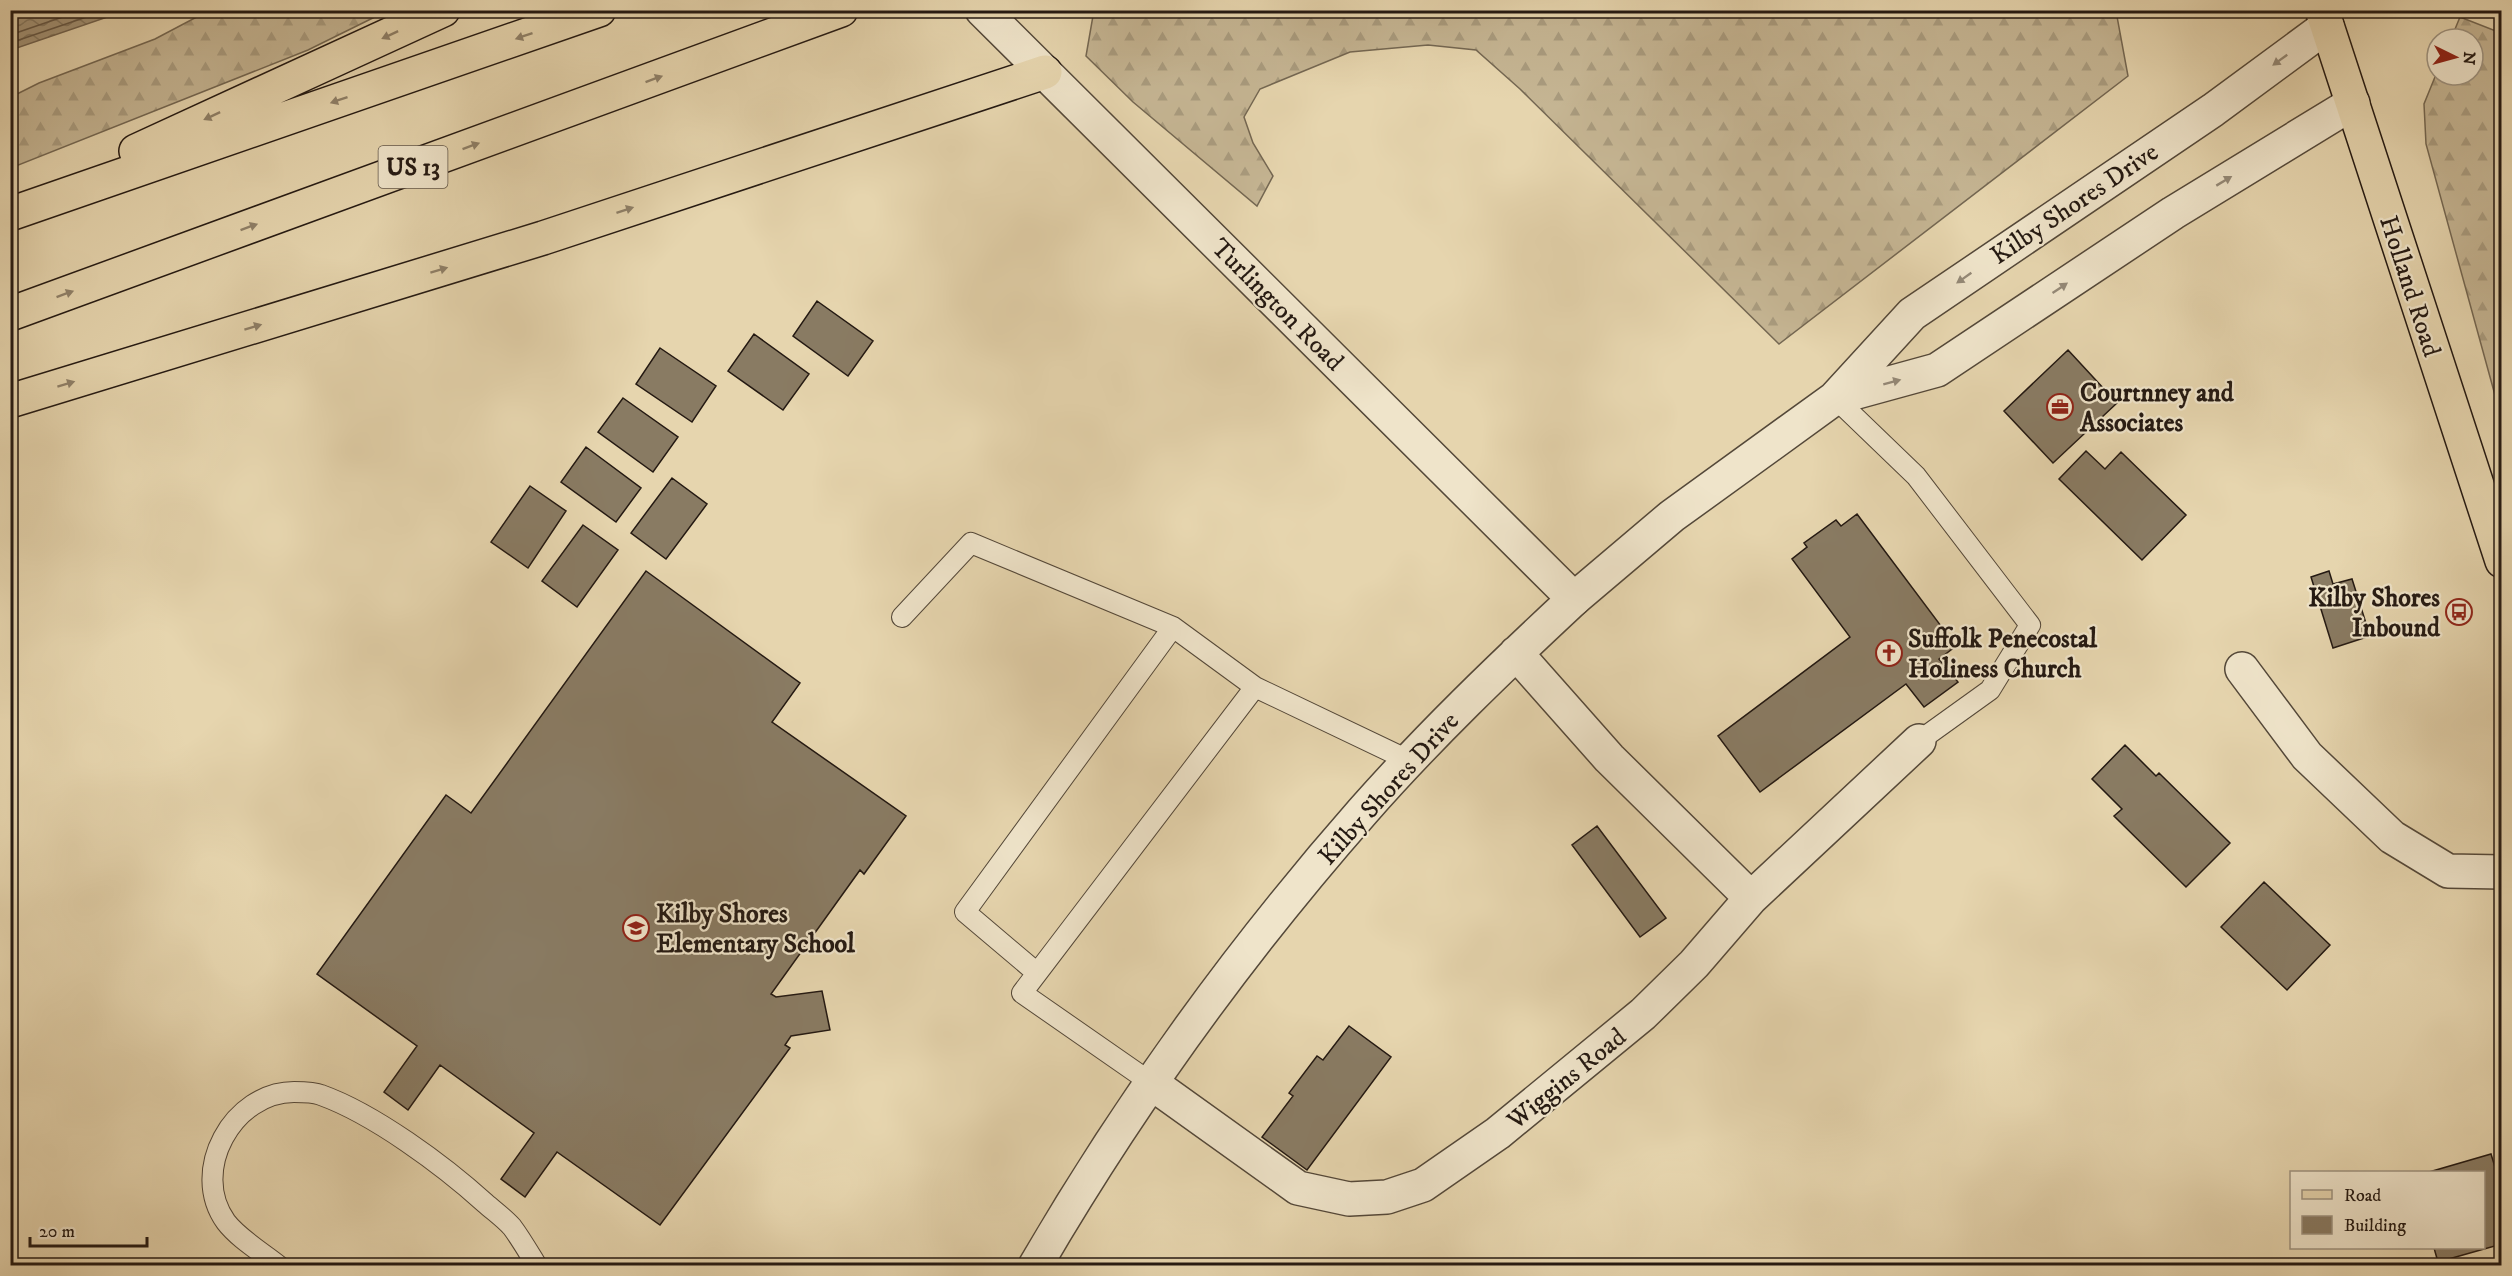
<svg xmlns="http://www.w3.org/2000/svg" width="2512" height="1276" viewBox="0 0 2512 1276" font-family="'IM FELL DW Pica',serif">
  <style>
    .forest { fill: url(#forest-firs); stroke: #746752; stroke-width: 1.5 }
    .water { fill: url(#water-waves); stroke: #716350; stroke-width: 1.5 }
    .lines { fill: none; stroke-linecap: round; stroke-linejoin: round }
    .shore { stroke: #645746; stroke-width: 1.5 }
    .building { fill: #897b63; stroke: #241912; stroke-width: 1.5 }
    .service-casing { stroke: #544839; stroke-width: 22 }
    .minor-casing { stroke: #544839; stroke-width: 36 }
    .tertiary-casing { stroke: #544839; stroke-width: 36 }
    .primary-casing { stroke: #241912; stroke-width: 36 }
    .motorway-casing { stroke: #241912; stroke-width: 36 }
    .service { stroke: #efe4ca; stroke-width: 20 }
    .minor { stroke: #efe4ca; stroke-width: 33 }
    .tertiary { stroke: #efe4ca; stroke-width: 33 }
    .primary { stroke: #e6d5ae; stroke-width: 33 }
    .motorway { stroke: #e6d5ae; stroke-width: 33 }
    .oneway { fill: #8f8068 }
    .oneway2 { fill: #948977 }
    .labels { text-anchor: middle; stroke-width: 4.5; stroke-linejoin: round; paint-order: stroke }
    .shield { fill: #efe4ca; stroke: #615649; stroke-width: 1.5 }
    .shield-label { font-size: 24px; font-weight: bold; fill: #241912 }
    .street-label { font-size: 26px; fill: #241912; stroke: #efe4ca }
    .poi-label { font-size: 26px; font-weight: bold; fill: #241912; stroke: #efe4ca; text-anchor: start }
  </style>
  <defs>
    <pattern id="forest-firs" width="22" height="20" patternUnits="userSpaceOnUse" patternTransform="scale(1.5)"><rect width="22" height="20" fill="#c5b593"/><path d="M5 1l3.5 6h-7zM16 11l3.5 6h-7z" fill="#a99b7e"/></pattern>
    <pattern id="water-waves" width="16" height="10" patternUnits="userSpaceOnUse" patternTransform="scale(1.5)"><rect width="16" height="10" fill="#a49579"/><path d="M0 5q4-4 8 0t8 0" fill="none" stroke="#857962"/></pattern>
  </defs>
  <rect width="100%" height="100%" fill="#e6d5ae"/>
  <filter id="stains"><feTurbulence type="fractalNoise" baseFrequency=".00333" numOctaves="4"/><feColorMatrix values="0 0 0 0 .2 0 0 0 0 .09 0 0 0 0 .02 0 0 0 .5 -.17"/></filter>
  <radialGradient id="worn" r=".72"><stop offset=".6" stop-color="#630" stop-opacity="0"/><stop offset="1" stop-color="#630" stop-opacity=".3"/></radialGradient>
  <path class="forest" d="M1094 10 2116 11 2128 76 1779 344 1520 89 1476 50 1428 45 1350 52 1260 89 1244 117 1253 143 1273 176 1257 206 1133 102 1086 56Z
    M208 11H387L308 50 11 168V97L39 83 155 39Z
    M2460 17 2501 33V417L2426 144 2424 104 2437 72V75H2473V39H2451Z"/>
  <path class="water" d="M11 10H125V11L11 50Z"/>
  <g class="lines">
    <path class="shore" d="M10 35 83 10
      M10 43 107 10"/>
  </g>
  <path class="building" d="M817 301 873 341 848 376 793 336Z
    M754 334 809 374 783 410 728 371Z
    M660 348 716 386 692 422 636 384Z
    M2068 350 2117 403 2053 463 2004 411Z
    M623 398 678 437 653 472 598 432Z
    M586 447 641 488 616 522 561 482Z
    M2086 451 2105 469 2121 452 2186 515 2142 560 2059 479Z
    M672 478 707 504 666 559 631 533Z
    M530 486 566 511 528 568 491 542Z
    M1857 514 1956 646 1939 659 1958 682 1924 707 1906 684 1760 792 1718 736 1850 637 1792 559 1807 547 1804 543 1836 520 1841 526Z
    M583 525 618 550 577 607 542 581Z
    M646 571 800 683 772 722 906 816 864 874 860 870 771 994 776 997 822 991 830 1030 791 1036 785 1045 790 1048 660 1225 557 1152 525 1197 501 1179 534 1133 440 1065 408 1110 384 1092 417 1046 317 974 446 795 471 813Z
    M2329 571 2333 584 2352 579 2370 636 2333 648 2311 577Z
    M2125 745 2156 776 2159 773 2230 843 2186 887 2114 816 2122 809 2092 779Z
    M1597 826 1666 918 1640 937 1572 845Z
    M2264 882 2330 945 2287 990 2221 927Z
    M1349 1026 1391 1057 1307 1170 1262 1137 1293 1096 1289 1093 1317 1056 1323 1060Z
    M2491 1154 2502 1190V1244L2438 1262 2434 1248H2484V1172H2429Z"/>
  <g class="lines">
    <defs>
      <path id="service" d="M1835 398 1916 476 2030 625 1990 690 1919 741
        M902 617 971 543 1173 627 1255 687
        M1037 973 965 912 1173 627
        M1150 1082 1022 993 1255 687 1410 761
        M279 1266C263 1253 239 1239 226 1222 189 1171 233 1092 294 1092 302 1092 314 1092 321 1095 374 1114 443 1165 485 1203 494 1211 504 1218 512 1227 521 1239 529 1253 537 1266"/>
      <path id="minor" d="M1516 653 1609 758 1751 898
        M2242 669 2307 756 2392 837 2448 871 2502 872
        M1150 1082 1298 1188 1349 1199 1387 1197 1423 1185 1498 1133 1643 1014 1694 964 1751 898 1919 741
        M1035 1266C1130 1103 1239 952 1363 811 1429 736 1501 667 1574 599"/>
      <path id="tertiary" d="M982 10 1574 599 1672 516 1835 398 1912 314 2213 110 2327 26
        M1835 398 1937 370 2173 213 2353 103"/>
      <path id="primary" d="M2322 10 2502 561"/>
      <path id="motorway" d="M136 151 443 10
        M10 214 599 10
        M10 314 841 10
        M10 401 543 238 1045 72"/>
    </defs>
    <use href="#service" class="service-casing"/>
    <use href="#minor" class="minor-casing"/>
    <use href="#tertiary" class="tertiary-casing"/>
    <use href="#primary" class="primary-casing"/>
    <use href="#motorway" class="motorway-casing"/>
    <use href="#service" class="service"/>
    <use href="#minor" class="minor"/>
    <use href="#tertiary" class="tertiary"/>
    <use href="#primary" class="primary"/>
    <use href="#motorway" class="motorway"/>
  </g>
  <defs><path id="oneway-solid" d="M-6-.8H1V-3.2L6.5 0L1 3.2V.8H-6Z" transform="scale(1.5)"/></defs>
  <g class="oneway">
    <use href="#oneway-solid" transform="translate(390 35) rotate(155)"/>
    <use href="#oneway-solid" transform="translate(524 36) rotate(161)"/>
    <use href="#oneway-solid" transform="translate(654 79) rotate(-20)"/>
    <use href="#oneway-solid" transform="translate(339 100) rotate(161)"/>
    <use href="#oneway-solid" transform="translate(212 116) rotate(155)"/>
    <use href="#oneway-solid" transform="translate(471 146) rotate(-20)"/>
    <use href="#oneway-solid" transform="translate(625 210) rotate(-18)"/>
    <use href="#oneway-solid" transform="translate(249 227) rotate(-20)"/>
    <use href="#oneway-solid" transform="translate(439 270) rotate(-17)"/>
    <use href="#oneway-solid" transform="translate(65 294) rotate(-20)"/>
    <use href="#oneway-solid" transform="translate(253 327) rotate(-17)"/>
    <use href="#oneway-solid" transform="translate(66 384) rotate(-17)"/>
  </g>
  <g class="oneway2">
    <use href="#oneway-solid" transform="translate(2280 60) rotate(144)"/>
    <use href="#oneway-solid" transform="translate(2224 181) rotate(-31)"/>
    <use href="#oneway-solid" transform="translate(1964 278) rotate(145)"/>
    <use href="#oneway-solid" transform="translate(2060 288) rotate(-34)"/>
    <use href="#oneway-solid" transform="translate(1892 382) rotate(-15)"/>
  </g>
  <defs>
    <symbol id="office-ring" viewBox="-11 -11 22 22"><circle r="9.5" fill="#efe4ca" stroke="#8f2418" stroke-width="1.5"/><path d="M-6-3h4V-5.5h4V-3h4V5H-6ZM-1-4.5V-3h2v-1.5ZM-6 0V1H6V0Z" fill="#8f2418"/></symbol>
    <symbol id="bus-ring" viewBox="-11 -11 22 22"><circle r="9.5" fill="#efe4ca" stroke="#8f2418" stroke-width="1.5"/><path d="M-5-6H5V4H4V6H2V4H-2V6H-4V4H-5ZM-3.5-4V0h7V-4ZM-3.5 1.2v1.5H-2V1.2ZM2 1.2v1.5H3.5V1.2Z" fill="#8f2418"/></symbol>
    <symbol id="church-ring" viewBox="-11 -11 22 22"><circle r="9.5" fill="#efe4ca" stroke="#8f2418" stroke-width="1.5"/><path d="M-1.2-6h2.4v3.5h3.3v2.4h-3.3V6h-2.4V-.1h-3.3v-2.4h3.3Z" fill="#8f2418"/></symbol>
    <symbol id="school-ring" viewBox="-11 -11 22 22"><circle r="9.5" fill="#efe4ca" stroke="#8f2418" stroke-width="1.5"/><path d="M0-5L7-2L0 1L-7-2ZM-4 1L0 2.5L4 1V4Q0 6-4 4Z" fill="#8f2418"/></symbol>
  </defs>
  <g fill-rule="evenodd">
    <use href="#office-ring" x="2045" y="392" width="30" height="30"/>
    <use href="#bus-ring" x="2444" y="597" width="30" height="30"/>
    <use href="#church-ring" x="1874" y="638" width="30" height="30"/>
    <use href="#school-ring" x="621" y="913" width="30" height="30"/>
  </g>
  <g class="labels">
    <rect class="shield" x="378.5" y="146" width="69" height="42" rx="4.5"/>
    <g class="shield-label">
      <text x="413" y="175">US 13</text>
    </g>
    <g class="street-label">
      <text transform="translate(2074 203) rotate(-34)" y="9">Kilby Shores Drive</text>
      <text transform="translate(2411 286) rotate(72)" y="9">Holland Road</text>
      <text transform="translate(1278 304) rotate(45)" y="9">Turlington Road</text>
      <text transform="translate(1388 788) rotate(-48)" y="9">Kilby Shores Drive</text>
      <text transform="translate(1566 1078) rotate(-39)" y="9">Wiggins Road</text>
    </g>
    <g class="poi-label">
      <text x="2080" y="401">Courtnney and<tspan x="2080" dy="30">Associates</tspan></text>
      <text x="2440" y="606" text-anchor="end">Kilby Shores<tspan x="2440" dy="30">Inbound</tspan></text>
      <text x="1908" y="647">Suffolk Penecostal<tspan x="1908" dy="30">Holiness Church</tspan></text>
      <text x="656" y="922">Kilby Shores<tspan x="656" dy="30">Elementary School</tspan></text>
    </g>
  </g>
  <rect width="2512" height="1276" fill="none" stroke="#e6d5ae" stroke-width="36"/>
  <rect x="12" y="12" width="2488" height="1252" fill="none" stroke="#241912" stroke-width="3"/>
  <rect x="18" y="18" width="2476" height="1240" fill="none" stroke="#241912" stroke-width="1.5"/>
  <rect x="2290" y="1171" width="195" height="78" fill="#efe4ca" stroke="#9e9380" stroke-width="1.5"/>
  <rect x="2302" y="1190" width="30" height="9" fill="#e6d5ae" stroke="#9e9380" stroke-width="1.5"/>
  <text x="2344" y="1201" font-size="18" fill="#241912">Road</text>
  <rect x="2302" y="1216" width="30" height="18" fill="#897b63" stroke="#9e9380" stroke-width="1.5"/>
  <text x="2344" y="1231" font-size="18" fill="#241912">Building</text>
  <g transform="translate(2455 57) rotate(95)"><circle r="28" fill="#efe4ca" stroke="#9e9380" stroke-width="1.5"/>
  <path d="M0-4.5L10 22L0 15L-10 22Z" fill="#8f2418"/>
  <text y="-9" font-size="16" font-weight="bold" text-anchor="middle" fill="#241912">N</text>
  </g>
  <path d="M30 1237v9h117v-9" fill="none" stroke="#241912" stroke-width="3"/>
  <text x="39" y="1237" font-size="18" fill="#241912" stroke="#efe4ca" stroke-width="4.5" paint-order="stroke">20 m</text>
  <rect width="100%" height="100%" filter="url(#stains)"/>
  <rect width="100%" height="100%" fill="url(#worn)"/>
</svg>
